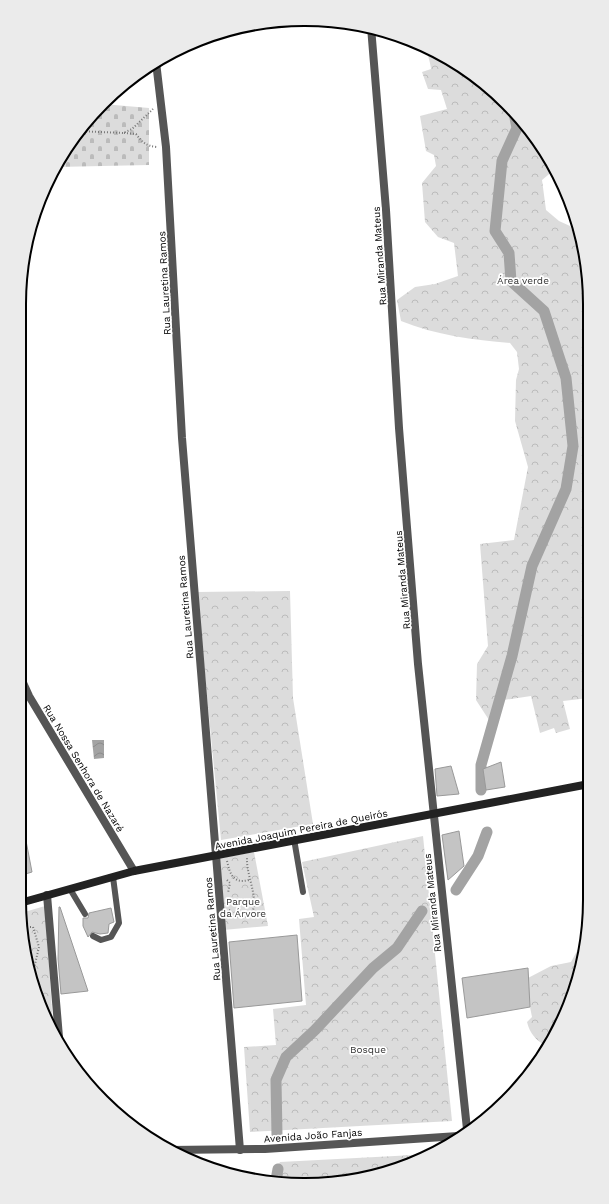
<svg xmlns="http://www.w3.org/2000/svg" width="609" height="1204" viewBox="0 0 609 1204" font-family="'Work Sans',sans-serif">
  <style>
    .forest { fill: url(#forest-crowns) }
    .cemetery { fill: url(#cemetery-stones) }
    .water { fill: url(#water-waves) }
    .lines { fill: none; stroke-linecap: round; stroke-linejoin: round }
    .canal { stroke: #a3a3a3; stroke-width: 11 }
    .building { fill: #c4c4c4; stroke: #999 }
    .path { stroke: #777; stroke-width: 2; stroke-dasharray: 1 2; stroke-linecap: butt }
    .service { stroke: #555; stroke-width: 6 }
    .minor { stroke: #555; stroke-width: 8 }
    .tertiary { stroke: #555; stroke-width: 8 }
    .secondary { stroke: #222; stroke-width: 8 }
    .labels { text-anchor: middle; stroke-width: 3.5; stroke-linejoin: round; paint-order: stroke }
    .street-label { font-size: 10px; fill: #000; stroke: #fff }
    .park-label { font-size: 10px; fill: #333; stroke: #fff }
    .rim { fill: none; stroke: #000; stroke-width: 2 }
  </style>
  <defs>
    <pattern id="forest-crowns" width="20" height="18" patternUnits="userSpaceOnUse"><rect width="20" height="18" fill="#dcdcdc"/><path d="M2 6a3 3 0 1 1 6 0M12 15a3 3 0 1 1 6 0" fill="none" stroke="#bbb"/></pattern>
    <pattern id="cemetery-stones" width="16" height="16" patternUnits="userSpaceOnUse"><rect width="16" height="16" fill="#dcdcdc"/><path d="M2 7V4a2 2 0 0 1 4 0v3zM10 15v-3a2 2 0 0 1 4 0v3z" fill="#bbb"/></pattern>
    <pattern id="water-waves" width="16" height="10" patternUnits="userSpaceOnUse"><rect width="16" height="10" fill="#a3a3a3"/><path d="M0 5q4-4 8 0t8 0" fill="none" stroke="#8b8b8b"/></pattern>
  </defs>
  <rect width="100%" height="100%" fill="#fff"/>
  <path class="forest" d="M426 47 478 78 531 131 554 170 542 180 546 210 559 221 570 226 578 239 588 271 589 698 563 701 570 729 556 733 554 728 540 733 531 696 497 701 489 720 476 700 477 664 488 646 480 544 514 540 528 467 515 421 516 380 519 369 517 352 510 343C474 340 435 335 401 321L397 300 415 287 435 284 458 276 454 243 438 237 425 222 422 183 436 166 434 155 426 151 420 116 447 109 441 90 428 89 422 72 431 69C430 60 427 54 426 47Z
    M290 591 293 698 313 824 221 840 197 592Z
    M423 836 452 1121 250 1132 244 1047 276 1045 273 1009 306 1005 299 919 314 917 302 862Z
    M254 852 268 926 223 930 216 859Z
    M45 906 53 1026 34 991 21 913Z
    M586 940 580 973 561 1026 546 1046C536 1040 530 1034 527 1022L532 1017 530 1007 528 978 551 966 571 962 582 942Z
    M433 1154 342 1183 271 1180 280 1162Z"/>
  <path class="cemetery" d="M103 104 149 108V165L56 167 78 131Z"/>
  <path class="water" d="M92 740H104V758L94 759Z"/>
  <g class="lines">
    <path class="canal" d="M481 790V765L512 656 532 566 566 489 573 446 566 378 544 311 511 281 509 253 495 231 502 161 517 128 514 113
      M456 890 478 856 487 832
      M277 1136 276 1080 286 1057 315 1030 373 968 397 948 422 911
      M276 1180 278 1169"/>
  </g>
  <path class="building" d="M501 762 505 787 486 790 483 769Z
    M451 766 459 794 437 796 435 769Z
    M19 825H23L32 872 19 876Z
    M459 831 464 866 448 880 442 835Z
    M59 907H60L88 991 61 994 58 959Z
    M111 908 114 922 109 924 108 933 100 934 92 932 88 937 83 926V918H88L89 913Z
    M297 935 302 1001 234 1008 229 942Z
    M528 968 530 1007 467 1018 462 978Z"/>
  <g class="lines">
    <path class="path" d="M77 131 123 133 132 129 153 109
      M124 133 136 134C142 142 146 146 157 147
      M227 861C230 874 233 884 249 880
      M227 880 230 883 228 893
      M229 910 231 911 232 916 243 918 251 915C260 899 246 876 247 858
      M24 927H33L39 947 32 977"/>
    <path class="service" d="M294 839 303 892
      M70 889 85 914
      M93 936 101 940 111 937 119 923 113 877"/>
    <path class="minor" d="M371 27 386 210 399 428 418 664 467 1129
      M156 62 166 147 182 438 240 1150
      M19 674 29 696 134 871
      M47 895 59 1037"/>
    <path class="tertiary" d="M169 1150 265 1149 458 1136"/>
    <path class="secondary" d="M20 903 134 871 589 784"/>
  </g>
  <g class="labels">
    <g class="street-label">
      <text transform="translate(379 256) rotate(-94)" y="4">Rua Miranda Mateus</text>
      <text transform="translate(164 283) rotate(-93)" y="4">Rua Lauretina Ramos</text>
      <text transform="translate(402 580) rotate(-95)" y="4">Rua Miranda Mateus</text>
      <text transform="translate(185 607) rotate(-95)" y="4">Rua Lauretina Ramos</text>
      <text transform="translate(84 768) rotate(59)" y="4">Rua Nossa Senhora de Nazaré</text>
      <text transform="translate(301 829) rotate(-11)" y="4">Avenida Joaquim Pereira de Queirós</text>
      <text transform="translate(432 903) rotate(-96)" y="4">Rua Miranda Mateus</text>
      <text transform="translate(212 929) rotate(-95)" y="4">Rua Lauretina Ramos</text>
      <text transform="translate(313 1135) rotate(-4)" y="4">Avenida João Fanjas</text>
    </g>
    <g class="park-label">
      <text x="523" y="284">Área verde</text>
      <text x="243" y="905">Parque<tspan x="243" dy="12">da Árvore</tspan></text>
      <text x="368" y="1053">Bosque</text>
    </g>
  </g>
  <path d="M0 0H609V1204H0ZM304 26H305A278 278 0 0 1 583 304V900A278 278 0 0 1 305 1178H304A278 278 0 0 1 26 900V304A278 278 0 0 1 304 26Z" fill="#ebebeb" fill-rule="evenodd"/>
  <path class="rim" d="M304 26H305A278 278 0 0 1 583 304V900A278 278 0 0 1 305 1178H304A278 278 0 0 1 26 900V304A278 278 0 0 1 304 26Z"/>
</svg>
